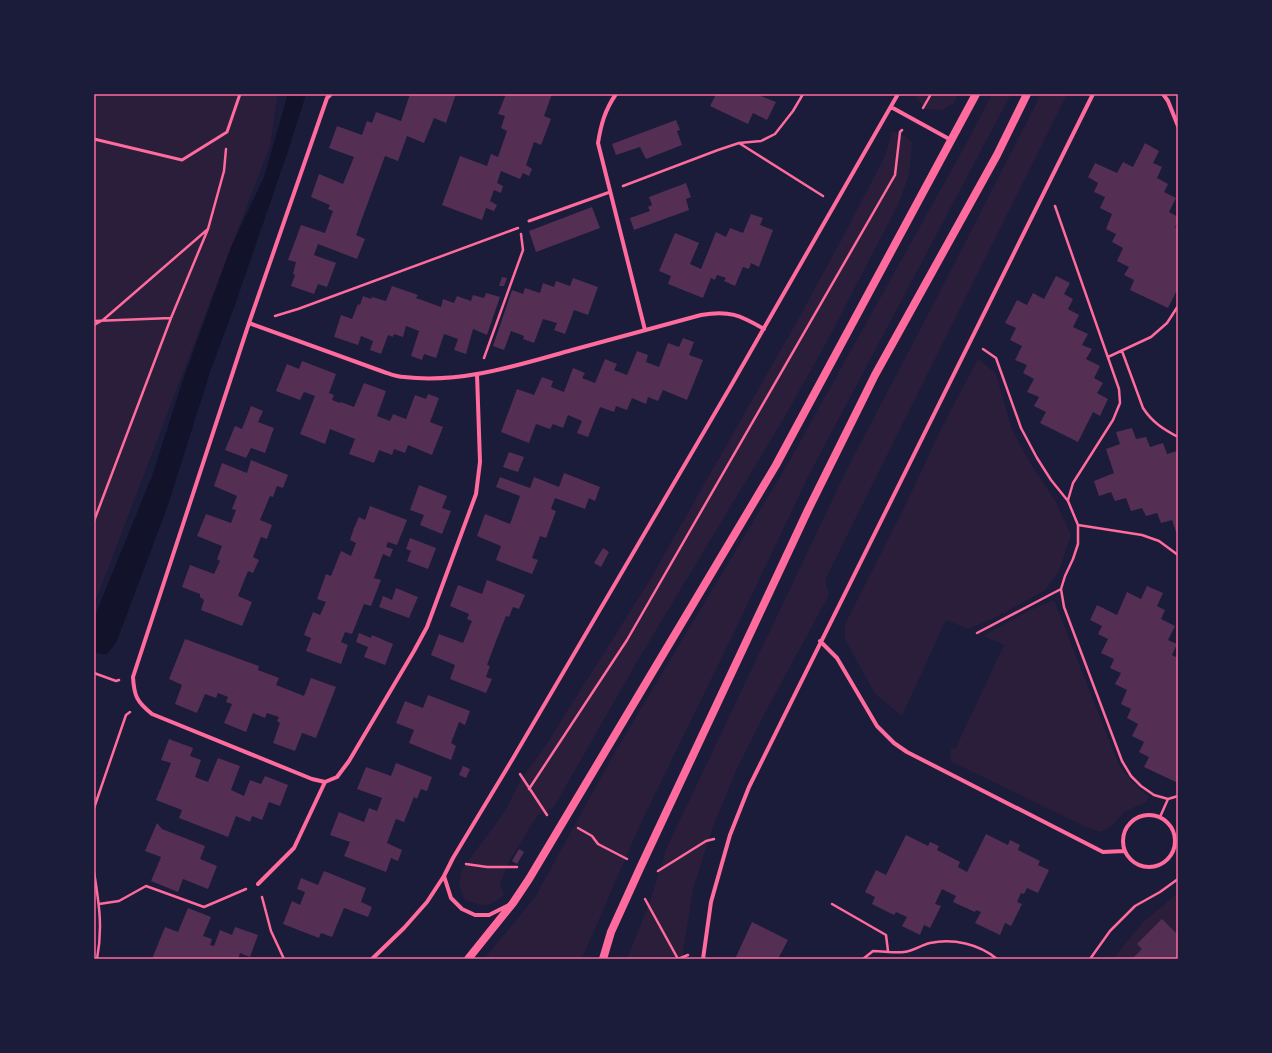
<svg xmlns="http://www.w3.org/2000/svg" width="1272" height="1053" viewBox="0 0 1272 1053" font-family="Montserrat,sans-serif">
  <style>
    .green { fill: #2a1e3b }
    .water { fill: #12122b }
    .building { fill: #542f53 }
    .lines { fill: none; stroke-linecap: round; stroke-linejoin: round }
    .path { stroke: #ff6b9d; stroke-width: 2.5 }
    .service { stroke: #ff6b9d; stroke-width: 3 }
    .minor { stroke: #ff6b9d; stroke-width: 4 }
    .secondary { stroke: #ff6b9d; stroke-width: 8 }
    .neatline { fill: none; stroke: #ff6b9d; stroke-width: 1.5 }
  </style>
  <rect width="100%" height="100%" fill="#1b1b3a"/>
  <path class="green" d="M94 94H278L270 146 94 605Z
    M917 94H958L954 103 942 110 926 109 916 98Z
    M992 94H1011L809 475 728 645 639 827 582 959H484L535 897 615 752 787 465 967 142Z
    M1041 94H1067L825 580 829 595 766 711 736 771 713 827 693 889 682 959H627L650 901 667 847 846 471 948 276Z
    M892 131 905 136 912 142 909 175 898 205 824 347 784 418 641 655 554 807 537 816 509 862 500 884 504 895C487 908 485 907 465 900L459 885 461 871 505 811 520 781 544 748 648 583 800 316 846 231 886 154Z
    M978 359 996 373 1012 430 1031 464 1056 502 1071 535 1059 571 1044 591 990 620 968 629 946 620 902 716 875 694 845 639V624L902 512 942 427Z
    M1054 600 1118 763C1128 777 1134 786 1149 796L1146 802 1124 812 1112 826 1101 832 1088 828 950 761 951 748 955 749 1004 645 983 636 1028 611Z
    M1178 893V959H1113L1143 922Z"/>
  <path class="water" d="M288 94H306L289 148 236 302 210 372 168 505 116 643 106 655 94 652V618L152 476 183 380 231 247 264 177Z"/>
  <path class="building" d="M410 94H456L446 123 434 118 424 143 407 136 398 161 385 156 356 235 365 239 357 259 318 244 314 255 336 263 327 287 318 284 314 294 291 286 295 275 293 274 296 262 288 260 301 225 325 233 333 211 328 209 330 205 311 197 319 174 343 184 354 157 329 148 337 126 362 135 367 121 372 123 376 112 401 121Z
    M506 94H552L544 116 551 119 541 145 534 142 526 165 532 169 529 176 523 173 520 179 501 171 497 183 503 186 501 193 494 190 490 201 497 205 494 211 486 208 482 220 442 205 460 156 487 166 491 154 498 157 507 131 501 128 505 116 498 114Z
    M716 94H762L761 96 776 102 767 120 753 113 748 124 710 106Z
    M676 120 680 130 677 131 682 145 646 159 640 147 616 155 612 144Z
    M1145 143 1159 151 1153 163 1162 167 1157 178 1168 184 1164 192 1176 198 1169 212 1178 217V222L1175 227 1178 229V288L1168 308 1130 290 1134 280 1124 275 1129 267 1117 261 1123 248 1112 242 1116 234 1106 229 1112 214 1100 208 1105 197 1094 192 1098 183 1088 177 1095 163 1117 173 1123 162 1133 167Z
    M686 183 691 197 686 199 689 210 634 230 630 218 650 211 648 207 652 205 649 197Z
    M592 207 600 228 536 252 529 231Z
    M751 214 763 218 760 225 773 230 759 267 751 263 749 269 743 267 735 286 724 281 726 278 717 275 715 280 711 278 703 298 668 284 671 276 659 271 675 233 699 243 690 264 701 269 716 232 726 237 730 228 743 233Z
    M1056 276 1070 283 1064 294 1073 299 1068 309 1079 315 1073 327 1088 334 1082 345 1092 349 1086 359 1100 366 1094 378 1103 383 1097 393 1108 399 1100 416 1093 412 1078 442 1040 423 1046 412 1034 406 1039 397 1027 392 1034 379 1023 373 1027 365 1015 360 1022 346 1010 340 1016 328 1005 323 1017 300 1027 305 1033 293 1044 299Z
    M502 277 507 278 504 286H499Z
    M573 278 598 287 588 315 574 310 565 334 554 330 557 323 543 319 534 343 523 339 524 336 511 331 504 350 493 346 512 290 523 294 525 288 540 293 543 283 554 287 556 281 570 286Z
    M392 286 418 295 416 298 441 307 443 299 454 303 457 296 471 301 473 295 484 298 486 293 500 297 487 335 473 329 466 354 454 350 458 339 444 334 436 358 424 354 422 360 411 356 419 331 406 326 403 337 394 334 393 337 388 335 381 354 370 350 373 341 361 336 358 345 334 337 341 315 352 319 358 304 360 305 363 296 371 299 372 297 386 301Z
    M683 338 694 342 689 355 703 360 687 400 663 390 658 401 648 397 646 404 632 398 627 410 616 406 614 412 600 407 588 437 577 433 582 421 568 415 563 428 553 424 550 429 536 424 529 443 501 432 517 389 534 395 542 377 553 381 551 387 564 392 573 368 585 373 582 378 595 383 605 359 617 364 614 370 627 375 637 351 648 355 646 362 659 367 668 343 679 347Z
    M302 361 336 374 329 393 334 395 332 400 340 403 341 402 354 407 364 383 386 391 377 416 390 421 393 414 406 419 415 395 426 399 428 394 439 398 430 422 443 427 432 455 408 445 405 453 394 449 392 455 379 450 374 463 349 454 355 439 330 429 325 444 300 434 315 396 304 392 300 400 276 391 287 364 299 369Z
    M251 406 263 411 258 422 274 428 265 453 251 448 246 458 225 450 235 426 242 429Z
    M1132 428 1136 439 1146 437 1150 447 1163 443 1167 454 1177 451 1178 455V531L1176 532 1172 520 1161 523 1157 513 1146 516 1142 508 1131 511 1126 498 1115 501 1111 492 1099 496 1094 481 1114 473 1106 449 1120 444 1116 432Z
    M509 452 524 457 518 472 503 467Z
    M251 460 288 475 283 488 277 486 273 497 270 496 260 520 272 525 267 539 261 537 253 557 259 560 253 573 248 571 238 596 252 602 242 626 201 610 204 600 200 597V594L182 587 190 565 214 574 220 561 217 559 222 546 197 536 206 514 231 523 236 510 232 509 237 496 214 486 222 463 247 473Z
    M564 473 600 487 595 501 589 498 585 509 555 498 551 509 556 511 546 538 540 536 532 558 538 560 532 574 496 560 501 546 477 536 485 514 510 524 520 496 496 487 500 477 530 488 534 477 559 487Z
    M419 485 447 496 442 508 451 511 442 534 420 525 424 515 410 510Z
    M370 506 407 520 397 545 388 542 386 547 393 549 390 557 383 554 374 578 381 580 371 606 364 604 352 634 345 632 341 642 348 645 341 664 306 651 311 638 304 635 313 612 320 615 326 602 317 599 326 574 331 576 341 551 351 556 356 543 350 540 354 528 359 517 365 520Z
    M410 538 436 548 428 569 407 561 411 551 406 549Z
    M603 548 609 552 601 567 594 563Z
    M487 580 525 595 519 609 513 607 509 617 506 616 496 641 487 665 490 666 486 677 492 679 486 693 450 679 455 665 431 655 439 634 463 643 472 621 467 619 469 614 450 606 458 585 482 594Z
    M1147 586 1163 593 1157 606 1165 610 1161 619 1175 626 1168 640 1177 644 1172 655 1178 658V783L1144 767 1149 757 1139 752 1144 742 1132 736 1138 724 1127 718 1131 709 1121 704 1127 690 1115 684 1121 673 1110 668 1114 659 1101 653 1108 639 1098 634 1102 626 1090 620 1097 605 1117 615 1127 592 1141 599Z
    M396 588 418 597 409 618 379 607 383 596 392 600Z
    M359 633 371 638 372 635 393 644 385 665 364 657 368 647 356 642Z
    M185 639 259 666 258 670 279 678 276 685 304 696 311 678 336 687 316 738 302 733 295 751 273 743 280 723 277 721 279 717 267 713 265 718 253 713 246 732 224 723 232 704 226 702 228 697 218 693 216 698 205 694 197 713 175 704 182 685 169 679Z
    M428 695 470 711 465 725 459 722 451 743 456 746 451 760 409 743 414 730 396 723 405 701 423 708Z
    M169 739 193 748 190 756 201 760 195 777 208 782 218 758 240 766 231 790 244 796 250 780 261 784 265 776 288 785 280 806 269 802 262 820 252 816 250 822 236 816 228 837 179 818 182 810 156 800 171 763 161 760Z
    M396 763 432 777 427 791 421 789 417 799 414 797 404 822 396 819 387 843 402 850 398 861 391 858 386 872 344 856 350 842 330 835 339 812 364 822 369 808 377 811 382 798 357 789 366 767 391 776Z
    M463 766 470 769 466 778 459 775Z
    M157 823 162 829 205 846 200 859 217 866 208 889 183 879 178 892 151 881 161 857 145 851Z
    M986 834 1008 845 1010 840 1020 845 1018 850 1040 861 1038 865 1049 870 1038 893 1027 888 1024 894 1021 893 1017 902 1022 904 1011 926 1005 923 1000 935 975 923 981 912 976 910 975 912 953 902 956 896 942 889 935 904 941 906 930 928 924 925 920 935 902 926 907 917 896 912 894 915 872 904 875 897 865 892 876 870 886 875 906 835 928 846 930 842 939 846 937 850 960 862 958 867 967 872Z
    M519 849 524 852 517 864 512 861Z
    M324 871 366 888 361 902 372 907 368 917 344 908 332 937 321 933 319 938 283 924 292 901 300 905 305 892 297 889 301 878 318 885Z
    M188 908 211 917 203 936 212 939 210 945 214 946 220 930 232 935 235 927 258 935 250 957 240 953 238 959H152L165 927 178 932Z
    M1162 919 1178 935V956L1175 959H1132L1142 949 1137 944Z
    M752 922 788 940 778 959H735Z"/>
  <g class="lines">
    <path class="path" d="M923 108 931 94
      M739 143 823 196
      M623 186 718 150 739 143 761 141 775 134 793 111 803 94
      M1055 206 1119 389 1120 403 1113 420 1073 483 1068 500
      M275 316 298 309 518 228
      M94 321 171 318
      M94 325 103 320 208 229
      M983 349 996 358 1021 428 1037 458 1051 480 1068 501 1078 525V544L1073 559 1065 576 1061 589 1064 607 1122 761 1131 776 1141 786 1154 795 1168 799 1178 796
      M1122 351 1143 408C1152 422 1163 429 1178 437
      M1108 357 1151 337 1167 323 1178 306
      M484 358 523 250 521 234
      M94 521 171 318 208 229 224 171 226 149
      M1078 525 1142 535 1159 541 1178 555
      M977 633 1061 589
      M94 673 116 681 119 680
      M520 774 547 815
      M529 789 627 640 895 175 900 132 902 130
      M94 808 126 715 130 712
      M1160 817 1168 799
      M578 828 592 836 598 844 627 859
      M466 864 487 867H517
      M658 871 706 841 714 839
      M94 872C99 903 103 928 97 959
      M262 897 271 931 284 959
      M645 899 678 959
      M99 904 119 901 146 886 204 907 246 889
      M832 904 886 935 888 951
      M678 959 688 955
      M863 959 873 951C883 951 894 953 904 952 914 951 921 945 930 943 953 938 979 944 997 959
      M1090 959 1110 931 1135 906 1160 892 1178 879"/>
    <path class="service" d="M94 139 182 160 227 132 240 94
      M529 221 610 192"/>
    <path class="minor" d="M331 94 327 98 249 323 133 677C134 696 137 702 152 714L312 779 325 782 337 777 349 761 414 651 427 627 476 494 480 462 477 374
      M616 94C605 110 601 124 598 143L645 330
      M1163 94 1168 101 1178 126
      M891 107 951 140
      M249 323 384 372C390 374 397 377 404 377 461 384 518 365 572 350 615 338 658 327 701 315 729 310 740 315 764 329
      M820 641 837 658 877 726 894 743 907 752 1103 852 1124 851
      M1123 841a26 26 0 1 1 52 0a26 26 0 1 1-52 0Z
      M444 876 451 898 462 909 475 915H489L509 905
      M258 884 294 848 325 782
      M372 959 404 928 427 902 444 876 453 858 512 760 732 384 898 94
      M703 959 711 902 730 835 749 787 1093 94"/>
    <path class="secondary" d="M468 959 513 903 529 879 776 465 976 94
      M603 959 611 932 641 866 808 510 875 375 997 155 1027 94"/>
  </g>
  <rect width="1272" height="1053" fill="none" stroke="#1b1b3a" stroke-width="190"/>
  <rect x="95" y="95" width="1082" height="863" class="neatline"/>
</svg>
